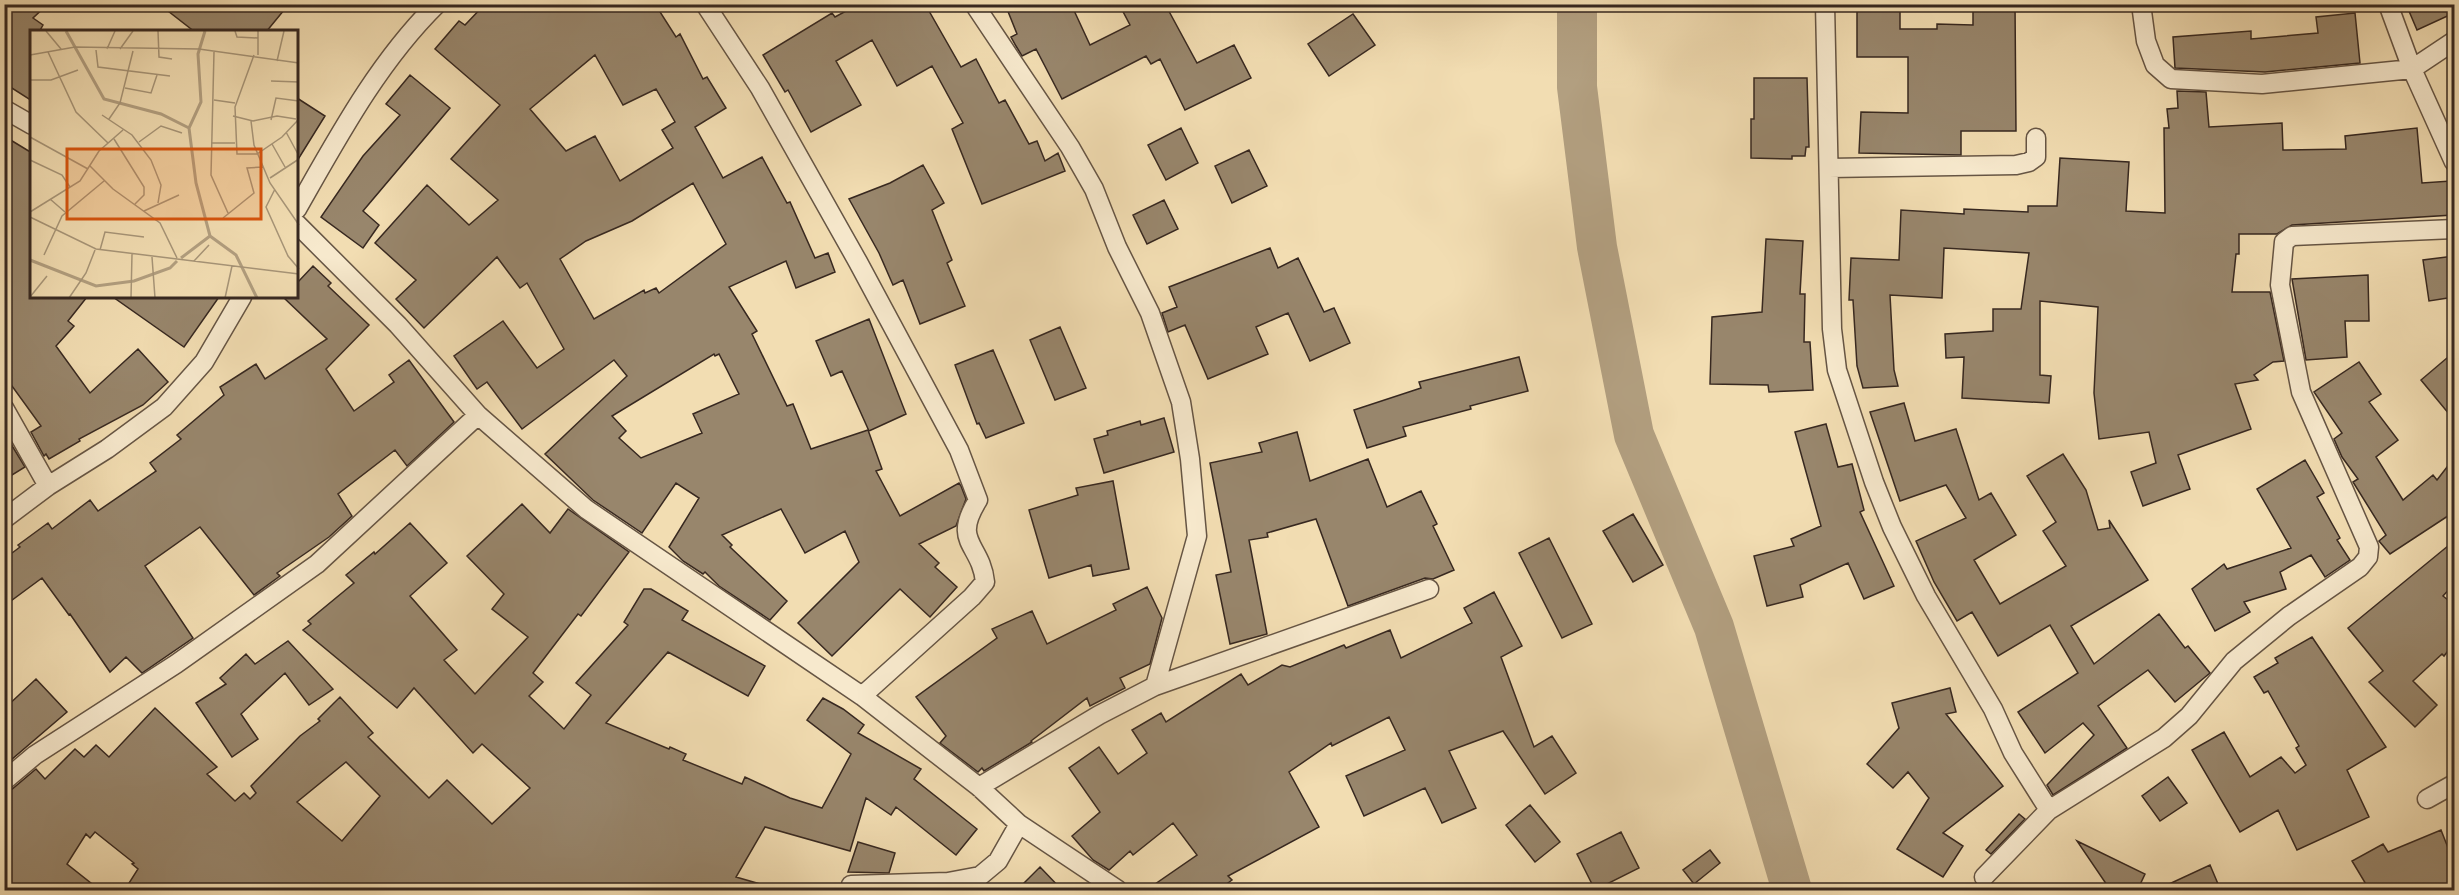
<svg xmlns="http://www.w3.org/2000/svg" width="2459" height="895" viewBox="0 0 2459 895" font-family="'Libre Bodoni',serif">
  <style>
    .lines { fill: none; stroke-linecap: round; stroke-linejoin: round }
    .river { stroke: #b29f80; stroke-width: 40 }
    .building { fill: #98866c; stroke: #372820; stroke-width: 1.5; fill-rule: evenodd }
    .street-casing { stroke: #654; stroke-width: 21 }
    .street { stroke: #f7e9cd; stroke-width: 18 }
    .inset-river { fill: none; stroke: #b29f80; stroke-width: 3 }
    .inset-road { fill: none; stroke: #a79578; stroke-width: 1.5 }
    .view { fill: #d6540e; fill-opacity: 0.15; stroke: #d6540e; stroke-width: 3 }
    .inset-edge { fill: none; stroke: #372820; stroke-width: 3 }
  </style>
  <rect width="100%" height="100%" fill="#f2ddb2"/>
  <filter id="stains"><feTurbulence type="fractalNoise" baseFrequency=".00333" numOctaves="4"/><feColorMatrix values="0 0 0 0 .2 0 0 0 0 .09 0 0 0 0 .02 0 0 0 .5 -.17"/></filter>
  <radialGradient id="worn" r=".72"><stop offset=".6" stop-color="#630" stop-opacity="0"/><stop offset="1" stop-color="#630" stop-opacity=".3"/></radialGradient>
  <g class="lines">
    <path class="river" d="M1577 4V87L1597 247 1634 435 1714 627 1792 890"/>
  </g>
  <path class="building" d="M4 4H48L33 18 43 25 39 32H32V101L4 83Z
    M159 4H289L266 32H195Z
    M485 4H655L676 37 680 34 703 79 707 77 726 108 695 127 723 178 762 157 787 203 790 202 815 258 828 253 835 272 796 288 786 261 729 287 757 331 752 334 787 406 793 404 811 449 868 430 882 469 876 471 900 516 959 483 961 486 966 499 956 526 919 544 939 563 935 567 957 587 930 617 900 589 832 656 798 623 859 562 845 531 805 553 781 509 722 535 732 545 730 547 787 601 770 620 719 586 705 572 703 574 683 561 669 547 699 498 676 483 642 533 593 500 545 454 627 376 614 360 522 429 487 382 477 389 454 356 503 321 537 368 564 349 527 283 520 288 497 257 424 328 396 299 416 280 375 243 427 185 469 225 498 200 451 159 500 105 435 49 459 21 465 25ZM595 55 623 105 656 89 675 122 662 130 673 148 620 181 595 136 566 151 530 109ZM693 183 726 244 659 293 656 288 645 293 644 290 594 319 560 259 586 241 632 221ZM714 354 715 356 719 354 739 394 693 414 702 433 641 458 619 438 626 431 612 416Z
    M859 4H925L961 67 976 59 999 103 1005 100 1029 144 1037 141 1045 161 1058 153 1065 171 982 204 952 129 963 123 932 66 897 86 872 40 836 61 861 105 811 132 788 90 785 92 763 55 832 13 835 17Z
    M1005 4H1071L1090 45 1130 25 1119 4H1165L1197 63 1234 45 1251 78 1185 110 1160 59 1151 64 1146 56 1062 99 1036 49 1022 56 1016 46 1011 37 1017 34Z
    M1857 4H1900V29H1937V24L1973 25V4H2015L2016 131H1961V155L1859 153 1861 112 1908 113V57H1857Z
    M2406 4H2454V13L2417 30Z
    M2355 13 2360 63 2265 72 2175 68 2173 37 2251 31V39L2318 33 2316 17Z
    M1353 14 1375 45 1329 76 1308 44Z
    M410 75 450 108 363 211 379 225 363 248 321 217 363 156 400 115 386 104Z
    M1754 78H1807L1809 147H1806L1805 156H1792V159L1751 158V119H1754Z
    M2177 91 2206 92 2209 127 2282 123 2283 150 2346 149 2345 136 2417 128 2422 183 2451 181 2453 215 2292 225 2277 234H2239V254H2236L2232 292H2270L2284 361 2273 362 2254 375 2258 380 2235 384 2251 429 2178 455 2190 489 2143 506 2131 472 2156 463 2149 432 2099 439 2094 393 2098 307 2040 301V375L2051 376 2049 403 1962 398 1964 357 1946 358 1945 334 1993 331V309H2021L2029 253 1944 248 1942 298 1890 295 1894 370 1898 386 1863 388 1857 366 1853 300H1849L1851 258 1899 260 1901 210 1964 214V209L2028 212V206H2057L2060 158 2129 162 2126 211 2165 213 2164 128H2169L2167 109 2178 108Z
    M297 98 325 116 297 161Z
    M1181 128 1198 163 1166 180 1148 145Z
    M4 136 32 153V297H87L68 321 74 326 56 346 90 393 138 349 168 382 143 405 79 439 80 441 49 459 46 454 44 456 31 432 41 426 4 375Z
    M1249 150 1267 186 1232 203 1215 166Z
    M923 165 944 203 932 210 952 260 947 263 965 306 920 324 903 280 893 285 879 253 849 199 890 183Z
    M1164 200 1178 229 1147 244 1133 215Z
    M1766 239 1803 241 1800 294H1805L1804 342H1810L1813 390 1769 392 1768 385 1710 384 1712 317 1762 312Z
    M1270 248 1278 268 1298 258 1324 312 1334 308 1350 343 1310 361 1288 313 1256 327 1268 354 1208 379 1185 325 1168 332 1162 313 1177 307 1169 287Z
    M2454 256V297L2429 301 2423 260Z
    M313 266 331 283 328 286 369 325 326 369 354 411 394 382 389 375 409 360 454 422 407 466 395 450 338 494 352 516 329 537 277 573 280 576 254 595 200 527 145 566 193 638 142 673 126 657 110 672 70 614 69 615 42 578 4 606V559L20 547 18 545 48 523 52 529 90 500 98 511 156 471 150 463 181 439 177 435 224 395 220 387 256 364 265 379 327 339 283 297H297V283Z
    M2368 275 2369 321H2345L2347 357 2306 360 2292 279Z
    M113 297H219L184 347Z
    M869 319 906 414 869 431 842 371 831 376 816 341Z
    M1060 327 1086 388 1055 400 1030 340Z
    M993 350 1024 423 986 438 979 423 977 424 955 365Z
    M2454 352V420L2421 380Z
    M1519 357 1528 391 1470 406 1471 409 1403 427 1406 436 1367 448 1354 410 1421 388 1419 382Z
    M2359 362 2381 394 2369 402 2398 440 2376 457 2403 500 2433 475 2437 480 2454 458V512L2390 554 2379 541 2386 535 2353 482 2358 479 2342 457 2334 439 2342 433 2314 392Z
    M1904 403 1915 441 1956 429 1979 500 1991 493 2016 535 1974 560 2000 604 2066 566 2043 531 2056 522 2027 476 2063 454 2086 490 2098 530 2110 528 2109 520 2148 580 2071 626 2094 664 2159 614 2185 648 2188 646 2210 673 2175 702 2148 670 2098 706 2127 748 2053 795 2047 785 2094 735 2083 723 2045 753 2018 712 2078 673 2050 625 1998 656 1972 612 1957 621 1934 582 1916 541 1966 518 1946 485 1900 501 1870 412Z
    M1164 418 1174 452 1104 473 1094 439 1108 435 1107 431 1140 421 1141 425Z
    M1826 424 1838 467 1852 464 1864 510 1860 512 1894 586 1864 599 1848 563 1800 585 1803 597 1767 606 1754 556 1794 546 1791 539 1821 526 1795 432Z
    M1297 432 1310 481 1368 459 1387 507 1421 491 1437 524 1433 526 1454 570 1433 579 1425 578 1348 606 1316 519 1267 533 1268 537 1249 540 1267 634 1230 644 1216 575 1231 572 1210 463 1262 452 1259 443Z
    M11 444 25 467 4 480V448Z
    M2305 460 2324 493 2317 497 2340 538 2337 540 2350 560 2325 577 2311 555 2280 572 2286 589 2244 602 2250 612 2215 631 2192 589 2224 564 2227 569 2291 548 2257 489Z
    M1113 481 1129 569 1093 576 1091 565 1049 578 1029 510 1078 495 1076 488Z
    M522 504 550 533 568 509 629 552 581 616 578 614 533 673 543 682 529 696 564 729 591 695 576 683 628 625 624 622 644 589H651L688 611 682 620 765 666 748 696 668 652 606 723 669 749 670 747 686 754 683 760 742 784 745 777 790 798 822 808 851 754 807 720 823 698 843 709 864 725 858 733 921 769 914 779 977 829 956 855 896 807 891 815 866 798 850 851 765 827 736 877 767 886V891H124L138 869 132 864 134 863 95 832 90 838 86 834 67 864 101 891H4V792L11 790 36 769 45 779 75 749 84 757 96 745 109 757 155 708 217 767 207 774 235 801 244 793 250 799 256 793 251 786 300 736 320 721 318 719 340 697 373 733 368 737 429 798 447 780 492 824 530 788 482 744 473 753 414 688 397 708 303 630 311 624 308 621 354 583 346 575 374 552 375 554 410 523 447 563 410 596 457 650 444 660 475 694 528 637 492 609 504 594 467 556ZM346 762 380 796 342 841 297 802Z
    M1633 514 1663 565 1633 582 1603 531Z
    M1549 538 1592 624 1562 638 1519 553Z
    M2454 541V584L2443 596 2454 605V643L2444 656 2442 654 2413 681 2437 705 2415 727 2369 682 2383 671 2348 628Z
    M1147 587 1162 618 1150 664 1120 678 1125 688 1090 706 1087 698 1031 741 1032 742 984 771 982 768 978 772 940 743 946 736 916 697 997 638 992 629 1032 611 1047 644 1116 610 1113 604Z
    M1494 592 1522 646 1501 657 1534 747 1552 736 1576 773 1545 794 1503 731 1449 751 1476 808 1442 823 1425 788 1364 816 1346 776 1405 750 1389 717 1332 746 1331 743 1289 772 1319 827 1228 876 1232 880 1217 891H1145L1197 855 1173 823 1133 855 1130 851 1109 870 1093 860 1072 836 1100 812 1069 768 1099 747 1118 774 1147 753 1132 730 1161 713 1166 722 1241 674 1248 685 1282 665 1290 667 1344 645 1346 648 1390 630 1401 658 1472 623 1464 608Z
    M2312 637 2386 747 2347 770 2369 817 2297 850 2278 810 2240 832 2192 750 2224 732 2250 777 2281 757 2295 773 2306 765 2296 748 2299 746 2268 691 2264 693 2254 677 2278 663 2275 658Z
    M288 641 333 689 309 705 285 673 241 714 258 739 232 757 196 703 226 684 220 678 246 654 255 664Z
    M36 679 67 712 4 766V709Z
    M1950 688 1956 712 1946 714 2003 786 1943 833 1963 846 1943 877 1897 849 1929 798 1908 772 1893 788 1867 764 1899 728 1892 703Z
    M2168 777 2187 803 2160 821 2142 796Z
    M1530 805 1560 842 1535 862 1506 825Z
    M2019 814 2025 819 1991 854 1986 850Z
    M2441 830 2454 863V891H2370L2352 861 2383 844 2388 852Z
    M1621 832 1639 868 1595 890 1577 854Z
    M2077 841 2145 874 2137 891H2111Z
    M858 842 895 853 889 873 848 872Z
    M1710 850 1720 863 1694 884 1683 870Z
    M2210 865 2221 891H2154Z
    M1040 867 1063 891H1016Z"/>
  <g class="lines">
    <defs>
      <path id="street" d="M705 4 760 88 858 262 959 450 978 500C951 543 981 543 985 582L972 597 862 696
        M974 4 1070 147 1094 189 1117 247 1150 313 1181 402 1190 459 1197 536 1155 686
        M1825 4 1832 329 1837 370 1874 482 1892 527 1926 596 1993 709 2013 753 2049 810
        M2141 4 2146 41 2155 65 2171 79 2262 84 2412 69 2454 41
        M2388 4 2412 69 2454 162
        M4 109 32 125
        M1829 168 2016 165 2029 162 2036 157V138
        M297 209C338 137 378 62 437 4
        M297 224 398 325 478 415 586 509 862 696 979 787 1019 824 1118 890
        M4 408 48 486
        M4 519 48 486 107 449 164 407 204 362 242 297
        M4 781 35 755 176 664 317 564 478 415
        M979 787 1099 715 1155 686 1429 589
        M2427 799 2454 784
        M1984 877 2049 810 2164 738 2189 716 2234 661 2289 616 2360 567 2368 557 2369 547 2301 392 2280 285 2284 242 2292 236 2454 229
        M851 885 948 882 980 876 998 861 1019 824"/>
    </defs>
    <use href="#street" class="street-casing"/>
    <use href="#street" class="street"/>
  </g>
  <g transform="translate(30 30)">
    <rect width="268" height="268" fill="#f2ddb2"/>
    <path class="inset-river" d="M36 1 74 69 131 84 159 98M175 1 168 24 171 72 159 98 166 153 180 206 206 225 227 268M151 228 180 206M0 230 66 256 104 251 140 238 147 231"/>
    <path class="inset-road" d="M16 1 31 19M128 1 129 27 142 29M205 1 207 7 228 8M77 19 85 1M90 19 103 1M66 20 68 37 140 46M18 22 46 82 78 113M184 22 181 145 198 183M0 25 45 17 169 19 269 33M224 25 205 77 207 124H227L252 107 269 89M228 25V1M247 31 254 1M0 50H21L48 40M241 51 269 52M95 58 121 63 127 45M184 70 205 73M72 85 102 105 121 130 131 155 128 173M203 86 223 91 247 86 266 89M79 89 90 73 103 21M241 90 246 68 269 71M221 91 224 115 240 153 269 195M256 102 269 126M0 107 58 139M84 109 114 157V165L105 174M109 112 131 96 152 103M181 113H205M242 114 255 137M0 130 32 145 40 157M60 136 83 159 130 193 147 228M240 148 269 129M245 159 236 177 258 226 269 239M20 169 35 182M114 181 149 165M0 182 50 151 69 121 93 100M0 187 66 219 269 244M193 188 224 163 217 138 233 137M70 220 75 202 114 207M14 225 32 186 74 151M122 227 125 268M164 231 179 215M0 267 17 246M39 268 56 243 65 220M101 268 102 224M195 268 202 236"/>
    <path class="view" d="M37 119H231V189H37Z"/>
    <rect width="268" height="268" class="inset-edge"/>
  </g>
  <rect width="2459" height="895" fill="none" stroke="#f2ddb2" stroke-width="24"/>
  <rect x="6" y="6" width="2447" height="883" fill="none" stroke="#372820" stroke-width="3"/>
  <rect x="12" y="12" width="2435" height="871" fill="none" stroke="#372820" stroke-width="1.5"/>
  <rect width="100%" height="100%" filter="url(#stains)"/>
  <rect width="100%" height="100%" fill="url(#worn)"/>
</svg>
